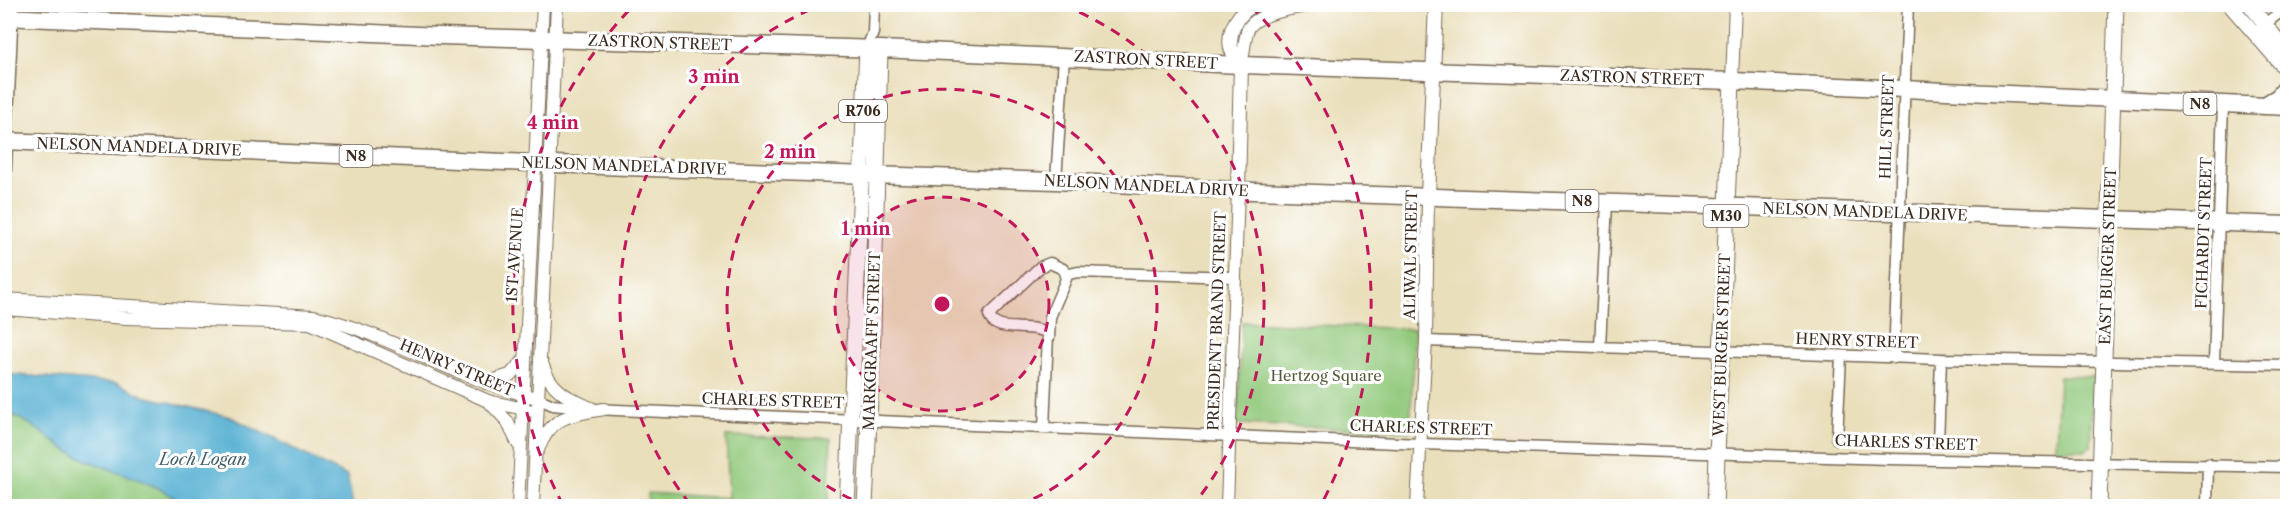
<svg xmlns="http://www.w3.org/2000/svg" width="2292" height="511" viewBox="0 0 2292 511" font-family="'Libre Caslon Text',serif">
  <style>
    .green { fill: #92c97b; stroke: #667a4c; stroke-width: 1.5 }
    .water { fill: #56b0d3; stroke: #486d78; stroke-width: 1.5 }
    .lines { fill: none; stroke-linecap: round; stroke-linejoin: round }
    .minor-casing { stroke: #786955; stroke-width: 13 }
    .tertiary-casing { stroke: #786955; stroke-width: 14 }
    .secondary-casing { stroke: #786955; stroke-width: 16 }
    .primary-casing { stroke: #786955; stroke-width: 17 }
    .trunk-casing { stroke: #786955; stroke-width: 19 }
    .minor { stroke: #fff; stroke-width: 10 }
    .tertiary { stroke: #fff; stroke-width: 12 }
    .secondary { stroke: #fff; stroke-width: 14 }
    .primary { stroke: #fff; stroke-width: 15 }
    .trunk { stroke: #fff; stroke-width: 16 }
    .ring { fill: none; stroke: #c2185b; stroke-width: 3; stroke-dasharray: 10 8 }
    .labels { text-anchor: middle; stroke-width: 6; stroke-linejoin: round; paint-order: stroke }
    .shield { fill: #fff; stroke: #766a62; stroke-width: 1.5 }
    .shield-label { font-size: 14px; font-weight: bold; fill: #3b2a1e }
    .street-label { font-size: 15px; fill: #3b2a1e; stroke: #fff }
    .park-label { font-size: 15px; fill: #555a3a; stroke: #fff }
    .water-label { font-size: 16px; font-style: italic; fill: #466066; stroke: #fff }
    .centre { fill: #c2185b; stroke: #fff; stroke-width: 3 }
    .ring-label { font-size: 18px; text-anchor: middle; font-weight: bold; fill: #c2185b; stroke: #fff; stroke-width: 6; stroke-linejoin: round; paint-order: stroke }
  </style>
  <rect width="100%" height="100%" fill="#fff"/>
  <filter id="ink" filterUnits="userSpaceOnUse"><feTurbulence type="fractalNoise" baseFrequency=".0167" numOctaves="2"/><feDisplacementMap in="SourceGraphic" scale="12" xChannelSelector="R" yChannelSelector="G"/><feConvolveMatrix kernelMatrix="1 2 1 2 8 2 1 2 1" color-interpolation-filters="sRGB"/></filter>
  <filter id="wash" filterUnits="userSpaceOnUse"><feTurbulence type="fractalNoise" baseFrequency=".008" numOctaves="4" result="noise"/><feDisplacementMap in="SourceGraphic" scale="24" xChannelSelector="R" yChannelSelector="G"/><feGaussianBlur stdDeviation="1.35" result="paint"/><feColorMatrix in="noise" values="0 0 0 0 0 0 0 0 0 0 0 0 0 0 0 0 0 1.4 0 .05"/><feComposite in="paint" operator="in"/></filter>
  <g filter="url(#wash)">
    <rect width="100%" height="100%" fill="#eadfbb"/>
    <path class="green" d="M1242 322 1415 329 1410 431 1237 424Z
      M2059 376 2094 377 2091 446 2085 450 2056 449Z
      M5 413C28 418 48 439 68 451 104 472 153 477 185 506H5Z
      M726 436 831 438 828 506H648V493L729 498Z"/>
    <path class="water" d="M5 374 118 383 143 396 231 417 347 476 353 506H185C153 477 104 472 68 451 48 439 28 418 5 413Z"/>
  </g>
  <g filter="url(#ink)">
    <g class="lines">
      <defs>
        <path id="minor" d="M2261 27 2288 6
          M867 48 873 33 874 4
          M1056 181 1064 57
          M4 213 13 4
          M1065 275 1078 272 1234 277
          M1426 341 1941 359 2288 365
          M1600 347 1607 202
          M1894 358 1908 4
          M2214 362 2223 105
          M537 398 553 405 593 409 1421 444 1889 459 2288 467
          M1044 428 1048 334C1032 321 994 336 989 315L1040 267 1050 263 1063 269 1066 279 1050 317 1049 338
          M1837 439 1841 356
          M1938 444 1941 359
          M2207 506 2208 464"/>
        <path id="tertiary" d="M1241 65C1244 54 1244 42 1247 32 1252 12 1299 8 1316 4
          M1732 81 1735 4
          M4 299 314 316C391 334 458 380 537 398
          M4 309 126 318 310 323 488 401 537 412
          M542 363C550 390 568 398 593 409
          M486 383 510 375 524 360
          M491 404 507 421 518 444
          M538 450C551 415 571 415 604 409
          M518 506 543 4
          M533 506 557 4
          M1227 506 1238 190
          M1417 506 1426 341 1428 196"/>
        <path id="secondary" d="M2229 4 2288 72
          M2249 4 2288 53
          M1238 190 1241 65C1238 60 1232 53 1231 48 1227 30 1240 10 1256 4
          M1428 196 1436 4"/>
        <path id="primary" d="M847 506 867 48
          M865 506 873 333 880 49
          M1715 506 1732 81
          M2099 506 2116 4"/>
        <path id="trunk" d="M4 17 441 36 880 49 1241 65 1732 81 2288 107
          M2263 106 2278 97 2288 85
          M4 141 651 168 1056 181 1253 191 2288 225"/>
      </defs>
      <use href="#minor" class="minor-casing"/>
      <use href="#tertiary" class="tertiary-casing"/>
      <use href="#secondary" class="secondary-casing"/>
      <use href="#primary" class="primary-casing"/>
      <use href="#trunk" class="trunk-casing"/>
      <use href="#minor" class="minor"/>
      <use href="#tertiary" class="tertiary"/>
      <use href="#secondary" class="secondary"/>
      <use href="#primary" class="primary"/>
      <use href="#trunk" class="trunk"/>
    </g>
  </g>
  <circle cx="942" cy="304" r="107" fill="#c2185b" fill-opacity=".12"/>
  <g class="ring">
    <circle cx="942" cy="304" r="107"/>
    <path d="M868 506A215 215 0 1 1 1016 506"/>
    <path d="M690 504A322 322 0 0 1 821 5M1063 5A322 322 0 0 1 1194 504"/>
    <path d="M563 505A429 429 0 0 1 633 6M1251 6A429 429 0 0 1 1321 505"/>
  </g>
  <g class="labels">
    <g class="shield">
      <rect x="2183.5" y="93" width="33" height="22" rx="4.5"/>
      <rect x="839" y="100" width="48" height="22" rx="4.5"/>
      <rect x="339.5" y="145" width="33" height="22" rx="4.5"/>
      <rect x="1565.5" y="190" width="33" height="22" rx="4.5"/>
      <rect x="1703.5" y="205" width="45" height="22" rx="4.5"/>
    </g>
    <g class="shield-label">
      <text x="2200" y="109">N8</text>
      <text x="863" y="116">R706</text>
      <text x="356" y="161">N8</text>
      <text x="1582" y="206">N8</text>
      <text x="1726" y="221">M30</text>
    </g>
    <g class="street-label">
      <text transform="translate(660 43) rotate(2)" y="5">ZASTRON STREET</text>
      <text transform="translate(1146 60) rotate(3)" y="5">ZASTRON STREET</text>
      <text transform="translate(1632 78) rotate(2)" y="5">ZASTRON STREET</text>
      <text transform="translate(1887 127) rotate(-88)" y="5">HILL STREET</text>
      <text transform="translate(139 147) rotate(2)" y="5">NELSON MANDELA DRIVE</text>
      <text transform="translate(624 166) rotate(2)" y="5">NELSON MANDELA DRIVE</text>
      <text transform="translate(1146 186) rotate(3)" y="5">NELSON MANDELA DRIVE</text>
      <text transform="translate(1865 212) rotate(2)" y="5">NELSON MANDELA DRIVE</text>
      <text transform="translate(2204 233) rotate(-88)" y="5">FICHARDT STREET</text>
      <text transform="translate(515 255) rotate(-86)" y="5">1ST AVENUE</text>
      <text transform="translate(1411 255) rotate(-89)" y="5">ALIWAL STREET</text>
      <text transform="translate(2108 256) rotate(-88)" y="5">EAST BURGER STREET</text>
      <text transform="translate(1217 321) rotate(-88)" y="5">PRESIDENT BRAND STREET</text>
      <text transform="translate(872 341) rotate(-88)" y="5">MARKGRAAFF STREET</text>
      <text transform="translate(1857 341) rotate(2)" y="5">HENRY STREET</text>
      <text transform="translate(1722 345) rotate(-88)" y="5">WEST BURGER STREET</text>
      <text transform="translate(457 368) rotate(23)" y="5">HENRY STREET</text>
      <text transform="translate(773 401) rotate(2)" y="5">CHARLES STREET</text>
      <text transform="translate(1421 428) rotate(2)" y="5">CHARLES STREET</text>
      <text transform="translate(1906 443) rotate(2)" y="5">CHARLES STREET</text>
    </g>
    <g class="park-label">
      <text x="1326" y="381">Hertzog Square</text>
    </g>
    <g class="water-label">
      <text x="203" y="465">Loch Logan</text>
    </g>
  </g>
  <circle cx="942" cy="304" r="9" class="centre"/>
  <g class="ring-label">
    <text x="714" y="83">3 min</text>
    <text x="553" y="129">4 min</text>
    <text x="790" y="158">2 min</text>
    <text x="866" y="235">1 min</text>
  </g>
  <rect width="2292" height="511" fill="none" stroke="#fff" stroke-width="24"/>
</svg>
